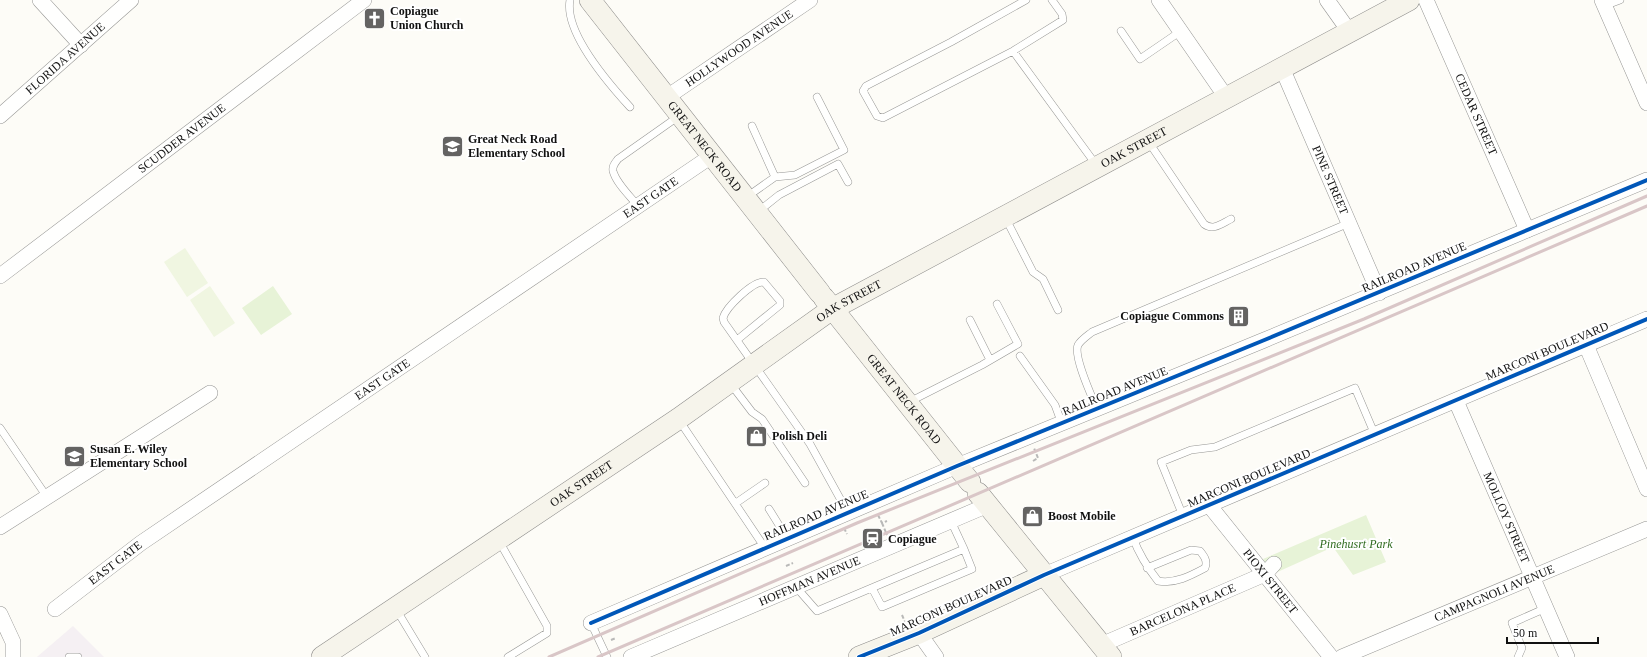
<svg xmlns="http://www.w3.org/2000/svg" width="1647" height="657" viewBox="0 0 1647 657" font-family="Georgia,serif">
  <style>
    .industrial { fill: #f5f0f3 }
    .green { fill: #e7f3d7 }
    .pitch { fill: #f0f6e1 }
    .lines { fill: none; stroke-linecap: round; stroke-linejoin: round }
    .lane-casing { stroke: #979795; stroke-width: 8 }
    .street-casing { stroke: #979795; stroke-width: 16 }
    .secondary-casing { stroke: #8e8d8b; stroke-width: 22 }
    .path { stroke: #b9b9b8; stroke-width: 2; stroke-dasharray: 4 2; stroke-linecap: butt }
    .lane { stroke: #fffffe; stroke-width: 7 }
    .street { stroke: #fffffe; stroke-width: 15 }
    .secondary { stroke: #f6f4eb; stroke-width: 21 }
    .rail { stroke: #d9c6c7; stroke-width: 3 }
    .cycleway-casing { stroke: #fff; stroke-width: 6 }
    .cycleway { stroke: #0057b8; stroke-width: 4 }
    .labels { text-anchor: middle; stroke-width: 4; stroke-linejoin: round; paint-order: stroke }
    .poi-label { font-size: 12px; font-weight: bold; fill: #111; stroke: #fff; text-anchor: start }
    .street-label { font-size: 12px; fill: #111; stroke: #fff }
    .park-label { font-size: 12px; font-style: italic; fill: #2f6b1f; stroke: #fff }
  </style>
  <rect width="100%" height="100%" fill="#fdfcf7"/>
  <path class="industrial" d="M73 626 104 657H37Z"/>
  <path class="green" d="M273 286 292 314 261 335 242 308Z
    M1366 515 1386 562 1353 575 1333 547 1273 574 1263 559Z"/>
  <path class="pitch" d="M185 248 208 283 187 297 164 262Z
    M210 286 235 323 214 337 190 300Z"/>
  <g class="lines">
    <defs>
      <path id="lane" d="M570 0C564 32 609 84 630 107
        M1026 0 951 42 866 86 863 91 877 116 883 118 1013 51 1063 20 1062 14 1052 0
        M1604 6 1620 0
        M1121 31 1140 59 1181 31
        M1013 51 1097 166
        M1148 141 1204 224C1213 231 1221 224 1231 219
        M775 177 795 175 844 150 817 97
        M748 196 775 177 752 126
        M638 206C630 196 616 183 613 171 612 166 615 163 618 159L679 116
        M759 211 779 195 838 164 848 182
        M1006 219 1033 272 1043 279 1058 310
        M970 320 990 360
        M737 340 780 305V301L764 282C753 281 726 307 723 318L724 322 810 444 848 513
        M1020 356 1055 405 1062 424
        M730 383 752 412 762 419 805 483
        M909 402 982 365 1018 344 997 304
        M1097 409C1092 397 1073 356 1078 345 1081 340 1087 336 1092 332L1349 223
        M679 420 765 548
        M0 428 47 497
        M736 503 765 483
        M769 509 787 538
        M1183 516 1161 462 1191 450 1215 447 1355 388 1375 435
        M1133 538C1139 554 1147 567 1158 581 1175 584 1190 576 1205 568 1208 561 1204 556 1200 551L1191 550 1147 568
        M499 541 547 626V633L508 657
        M796 587 817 611 964 549 951 521
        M872 588 882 607 972 569 964 549
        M396 609 425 657
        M591 623 607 657
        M69 657H78
        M1518 657 1522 648 1512 623 1546 608"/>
      <g id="street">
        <path d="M40 0 81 45"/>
        <path d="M1159 0 1226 97"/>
        <path d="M1327 0 1349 31"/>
        <path id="s1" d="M1426 0 1527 230"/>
        <path d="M1602 0 1647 103"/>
        <path id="s2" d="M1282 68 1379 293"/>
        <path id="s3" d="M667 97 810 0"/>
        <path id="s4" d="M0 116 131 0"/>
        <path id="s5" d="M0 276 364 0"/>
        <path d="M1586 345 1647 489"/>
        <path id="s6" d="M1456 401 1567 657"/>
        <path id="s7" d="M1209 505 1331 657"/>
        <path d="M0 527 210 393"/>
        <path d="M1044 575 1647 319"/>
        <path id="s8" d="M55 609 141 543 713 155"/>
        <path d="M0 614 13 642V657"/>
        <path d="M591 623 957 466 1262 341 1647 180"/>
        <path d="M919 633 936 657"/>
        <path id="s9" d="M1101 645 1265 574 1274 564"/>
        <path id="s10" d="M631 657 988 505"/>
        <path id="s11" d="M1342 657 1647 529"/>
      </g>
      <g id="secondary">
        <path id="s12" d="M590 0 820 293"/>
        <path id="s13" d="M824 298 970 482"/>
        <path d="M978 493 1111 657"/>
        <path id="s14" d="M322 657 678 419 832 309 1409 0"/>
        <path d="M859 657 919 633 1044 575"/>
      </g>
    </defs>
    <use href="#lane" class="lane-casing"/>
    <use href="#street" class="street-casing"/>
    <use href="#secondary" class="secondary-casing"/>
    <path class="path" d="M1033 461 1038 458 1034 448
      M878 515 882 523 887 521
      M882 523 887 535
      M844 528 847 534
      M786 566 793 563
      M902 615 905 622
      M611 640 616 638"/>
    <use href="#lane" class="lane"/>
    <use href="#street" class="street"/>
    <use href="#secondary" class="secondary"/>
    <path class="rail" d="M549 657 857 523 1364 319 1647 196
      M598 657 1647 206"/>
    <defs>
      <path id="cycleway" d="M591 623 957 466 1262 341 1647 180
        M859 657 919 633 1044 575 1647 319"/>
    </defs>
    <use href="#cycleway" class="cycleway-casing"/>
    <use href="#cycleway" class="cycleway"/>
  </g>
  <defs>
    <symbol id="church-square" viewBox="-11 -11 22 22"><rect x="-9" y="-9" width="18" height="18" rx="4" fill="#646362" stroke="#fff"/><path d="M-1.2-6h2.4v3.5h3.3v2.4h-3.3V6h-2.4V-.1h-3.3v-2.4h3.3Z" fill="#fff"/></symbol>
    <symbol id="school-square" viewBox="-11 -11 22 22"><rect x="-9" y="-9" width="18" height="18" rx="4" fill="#646362" stroke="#fff"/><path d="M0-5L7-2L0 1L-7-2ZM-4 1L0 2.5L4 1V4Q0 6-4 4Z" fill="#fff"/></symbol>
    <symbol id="building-square" viewBox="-11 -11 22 22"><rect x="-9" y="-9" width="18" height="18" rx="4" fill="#646362" stroke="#fff"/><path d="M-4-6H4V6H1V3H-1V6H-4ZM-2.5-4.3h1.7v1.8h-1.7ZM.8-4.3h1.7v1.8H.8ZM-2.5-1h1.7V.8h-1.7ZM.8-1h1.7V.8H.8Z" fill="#fff"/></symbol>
    <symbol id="shop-square" viewBox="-11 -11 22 22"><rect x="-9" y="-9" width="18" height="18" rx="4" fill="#646362" stroke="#fff"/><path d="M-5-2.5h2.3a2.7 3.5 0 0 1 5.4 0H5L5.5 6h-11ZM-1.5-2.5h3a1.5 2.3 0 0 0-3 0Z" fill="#fff"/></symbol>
    <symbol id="station-square" viewBox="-11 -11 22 22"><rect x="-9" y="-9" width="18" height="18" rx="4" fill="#646362" stroke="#fff"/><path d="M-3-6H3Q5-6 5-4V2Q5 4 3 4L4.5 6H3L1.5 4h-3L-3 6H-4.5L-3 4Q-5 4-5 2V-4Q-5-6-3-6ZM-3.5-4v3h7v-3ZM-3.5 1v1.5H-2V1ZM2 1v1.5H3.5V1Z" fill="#fff"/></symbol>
  </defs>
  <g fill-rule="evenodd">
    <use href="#church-square" x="362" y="6" width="25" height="25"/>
    <use href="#school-square" x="440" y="134" width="25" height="25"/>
    <use href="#building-square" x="1226" y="304" width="25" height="25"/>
    <use href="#shop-square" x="744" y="424" width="25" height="25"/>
    <use href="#school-square" x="62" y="444" width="25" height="25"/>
    <use href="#shop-square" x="1020" y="504" width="25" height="25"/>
    <use href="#station-square" x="860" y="526" width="25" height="25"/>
  </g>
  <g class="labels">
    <g class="poi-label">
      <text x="390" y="15">Copiague<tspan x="390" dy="14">Union Church</tspan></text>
      <text x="468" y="143">Great Neck Road<tspan x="468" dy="14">Elementary School</tspan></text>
      <text x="1224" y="320" text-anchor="end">Copiague Commons</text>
      <text x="772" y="440">Polish Deli</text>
      <text x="90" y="453">Susan E. Wiley<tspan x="90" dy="14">Elementary School</tspan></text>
      <text x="1048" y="520">Boost Mobile</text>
      <text x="888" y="543">Copiague</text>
    </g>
    <g class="street-label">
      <text dy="4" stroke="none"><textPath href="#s3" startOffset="87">HOLLYWOOD AVENUE</textPath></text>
      <text dy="4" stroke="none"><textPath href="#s4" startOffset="87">FLORIDA AVENUE</textPath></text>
      <text dy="4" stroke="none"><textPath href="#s1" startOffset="125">CEDAR STREET</textPath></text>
      <text dy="4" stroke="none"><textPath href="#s5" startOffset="228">SCUDDER AVENUE</textPath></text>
      <text dy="4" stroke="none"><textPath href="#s12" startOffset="186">GREAT NECK ROAD</textPath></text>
      <text dy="4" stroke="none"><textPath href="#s14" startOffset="960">OAK STREET</textPath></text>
      <text dy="4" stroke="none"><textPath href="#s2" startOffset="122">PINE STREET</textPath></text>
      <text dy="4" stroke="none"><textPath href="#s8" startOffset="724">EAST GATE</textPath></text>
      <text transform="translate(1414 267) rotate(-23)" y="4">RAILROAD AVENUE</text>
      <text dy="4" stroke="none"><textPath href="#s14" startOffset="636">OAK STREET</textPath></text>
      <text transform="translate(1547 351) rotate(-23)" y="4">MARCONI BOULEVARD</text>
      <text dy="4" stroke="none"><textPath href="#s8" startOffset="400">EAST GATE</textPath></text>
      <text transform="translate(1115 391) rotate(-22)" y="4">RAILROAD AVENUE</text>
      <text dy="4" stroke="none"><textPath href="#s13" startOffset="129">GREAT NECK ROAD</textPath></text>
      <text transform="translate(1249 478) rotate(-23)" y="4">MARCONI BOULEVARD</text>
      <text dy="4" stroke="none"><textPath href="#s14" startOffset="312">OAK STREET</textPath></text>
      <text transform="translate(816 515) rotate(-23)" y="4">RAILROAD AVENUE</text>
      <text dy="4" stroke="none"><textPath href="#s6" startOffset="127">MOLLOY STREET</textPath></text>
      <text dy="4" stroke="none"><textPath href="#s8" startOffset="76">EAST GATE</textPath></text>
      <text dy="4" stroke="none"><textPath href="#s10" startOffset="194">HOFFMAN AVENUE</textPath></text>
      <text dy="4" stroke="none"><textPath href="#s7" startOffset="98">PIOXI STREET</textPath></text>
      <text dy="4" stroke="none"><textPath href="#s11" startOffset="165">CAMPAGNOLI AVENUE</textPath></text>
      <text transform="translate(951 606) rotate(-24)" y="4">MARCONI BOULEVARD</text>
      <text dy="4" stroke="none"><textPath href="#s9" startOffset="89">BARCELONA PLACE</textPath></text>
    </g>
    <g class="park-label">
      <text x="1356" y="548">Pinehusrt Park</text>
    </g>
  </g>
  <path d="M1507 637v6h91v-6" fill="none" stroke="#111111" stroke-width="2"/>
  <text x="1513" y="637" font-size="12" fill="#111111" stroke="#ffffff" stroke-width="3" paint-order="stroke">50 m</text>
</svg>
